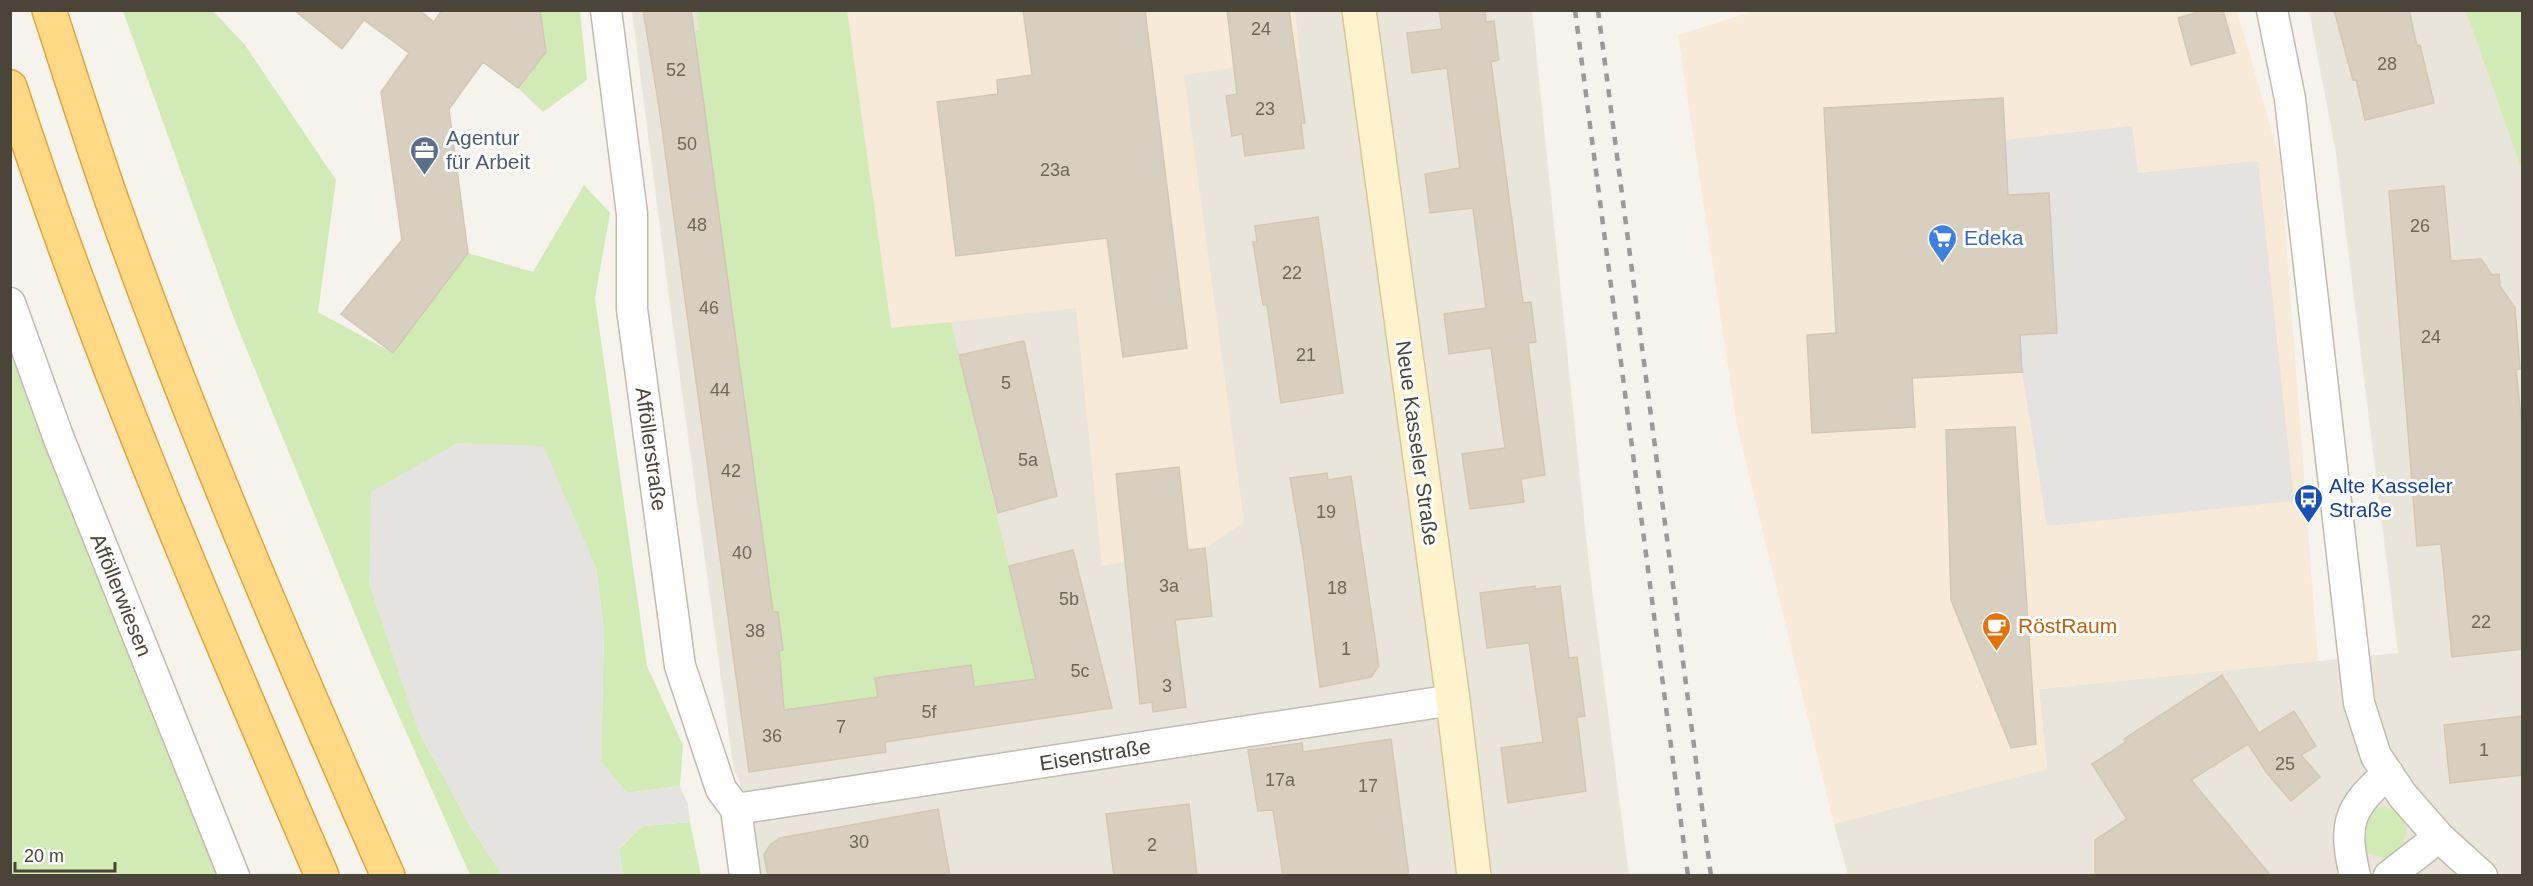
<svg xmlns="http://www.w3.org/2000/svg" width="2533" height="886" viewBox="0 0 2533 886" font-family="Arial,sans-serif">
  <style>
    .residential { fill: #eae5da }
    .commercial { fill: #f7ead8 }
    .green { fill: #d2eab5 }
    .parking { fill: #e5e3e0 }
    .building { fill: #d8cfc1; stroke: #d3c7b4; stroke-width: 1.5 }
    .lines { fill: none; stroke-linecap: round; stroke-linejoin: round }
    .minor-casing { stroke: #c2bbae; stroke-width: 33 }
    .secondary-casing { stroke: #d6c79b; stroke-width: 36 }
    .trunk-casing { stroke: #e0a43c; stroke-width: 36 }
    .minor { stroke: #fff; stroke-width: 30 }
    .secondary { stroke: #fff3cd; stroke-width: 33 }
    .trunk { stroke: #ffd985; stroke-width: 33 }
    .rail { stroke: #9a9a9a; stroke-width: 4.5; stroke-dasharray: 8 8; stroke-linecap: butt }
    .labels { text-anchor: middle; stroke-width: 6; stroke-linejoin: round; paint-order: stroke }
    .number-label { font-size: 18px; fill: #6e675b }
    .service-label { font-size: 21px; fill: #4e5e75; stroke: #fff; text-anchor: start }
    .shop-label { font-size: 21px; fill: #366cbe; stroke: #fff; text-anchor: start }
    .street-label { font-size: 21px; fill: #4b4439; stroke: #fff }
    .transit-label { font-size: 21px; fill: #164399; stroke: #fff; text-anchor: start }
    .food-label { font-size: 21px; fill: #c56008; stroke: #fff; text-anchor: start }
  </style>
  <rect width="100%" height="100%" fill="#f6f3ec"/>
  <path class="residential" d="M632 11H1532L1589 565 1629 875H757L739 779 734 771 732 758 669 297Z
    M2309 11H2522V875H1848L1834 824 2047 769 2039 689 2398 653 2336 153Z"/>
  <path class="commercial" d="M1758 10 2237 11 2280 159 2318 661 2039 689 2047 769 1834 824 1737 426 1678 35Z
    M847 11H1295L1300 58 1184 75 1244 522 1205 548 1102 566 1076 308 891 329Z"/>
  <path class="green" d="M123 11H213L245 45 336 180 318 312 393 353 468 253 533 272 584 185 610 213 595 298 647 666 683 745 680 786 627 793 601 762 604 632 596 567 418 730 469 824 502 875H470L373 658 233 316Z
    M540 11H580L587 80 543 112 518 88 546 52Z
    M696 11H847L891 328 951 322 1036 679 974 687 971 665 875 678 878 697 797 708 778 715 783 696 779 651 783 650 778 612H773L694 32 699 30Z
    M2466 11H2522V170Z
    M11 356 221 875H11Z
    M2377 807 2394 809 2406 820C2408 839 2403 848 2387 858L2369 854 2363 847C2364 832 2360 814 2377 807Z
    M690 822 701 875H623L619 849 642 826Z"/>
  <path class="parking" d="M2132 126 2138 173 2258 161 2294 501 2047 526 2022 372 2020 335 2057 333 2049 193 2008 195 2005 140Z
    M457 443 543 446 596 567 604 632 601 762 627 793 680 786 688 805 690 822 642 826 619 848 623 875H502L469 824 418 730 369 584 371 492Z"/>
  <path class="building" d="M294 10H419L434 22 442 10H540L546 52 518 88 483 62 449 109 468 253 393 353 341 314 402 240 381 92 409 53 364 20 342 49Z
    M643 10H691L759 509 773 612H778L783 650 779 651 784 710 878 697 875 678 971 665 974 687 1036 679 1009 566 1073 550 1112 708 885 742 886 752 749 772 659 107Z
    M1023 10H1145L1187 348 1123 357 1107 238 956 256 937 102 998 94 997 80 1032 75Z
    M1227 10H1289L1305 123H1301L1304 148 1245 156 1242 134 1232 136 1226 96 1237 94Z
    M1439 10H1485L1486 22 1494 21 1499 60 1491 62 1523 303 1531 302 1536 342 1528 343 1545 475 1521 479 1524 502 1470 509 1462 454 1505 448 1491 348 1449 354 1444 314 1486 308 1473 208 1430 213 1425 174 1460 168 1447 68 1412 73 1407 33 1442 29Z
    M2204 10H2223L2235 53 2191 65 2178 18Z
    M2334 10H2409L2417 46 2420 45 2434 103 2365 120 2356 79 2353 80Z
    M2003 98 2008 195 2049 193 2057 333 2020 335 2022 372 1912 378 1915 427 1812 433 1807 335 1836 333 1824 108Z
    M2444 186 2451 261 2481 259 2492 275 2499 274 2500 286 2515 308 2520 369 2516 370 2523 434V649L2452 657 2441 544 2417 546 2389 191Z
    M1318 217 1343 393 1281 403 1267 305H1263L1253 242H1257L1255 226Z
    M1024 341 1057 496 998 513 959 355Z
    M2015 427 2036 744 2011 748 1951 600 1946 430Z
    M1179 467 1188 550 1205 548 1212 616 1175 620 1186 707 1153 712 1152 702 1140 704 1116 474Z
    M1327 473 1328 480 1351 476 1379 666 1371 677 1320 687 1303 554 1290 478Z
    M1535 586V589L1560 586 1569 658 1577 657 1585 716 1577 717 1586 791 1508 803 1501 748 1543 742 1529 643 1487 648 1480 593Z
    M2222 675 2259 733 2294 711 2316 746 2301 755 2320 777 2291 801 2267 773 2248 744 2191 780 2271 876H2095V840L2127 819 2092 764 2126 742 2124 739Z
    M2523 716V775L2450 783 2444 725Z
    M1391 739 1409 876H1283L1273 810 1258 811 1248 750 1302 743 1303 752Z
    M1189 804 1197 876H1114L1106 814Z
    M938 809 950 876H768L764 855 770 845 780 838Z"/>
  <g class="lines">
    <defs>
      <path id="minor" d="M606 10 632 214V309L680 666 721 789 736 809 745 876
        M2272 10 2290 99 2359 703 2376 756 2403 796 2439 837 2482 876
        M10 303 59 439 234 876
        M736 809 1453 700
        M2355 876C2343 823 2348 809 2388 773
        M2389 876 2439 837"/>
      <path id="secondary" d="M1359 10 1453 700 1474 876"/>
      <path id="trunk" d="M49 10C70 74 90 138 112 201 193 430 290 654 388 876
        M10 87C97 356 210 616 322 876"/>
    </defs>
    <use href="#minor" class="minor-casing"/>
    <use href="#secondary" class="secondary-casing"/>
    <use href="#trunk" class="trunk-casing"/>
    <use href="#minor" class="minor"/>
    <use href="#secondary" class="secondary"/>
    <use href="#trunk" class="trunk"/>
    <path class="rail" d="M1575 10 1688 876
      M1598 10 1711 876"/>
  </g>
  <defs>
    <symbol id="office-pin" viewBox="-11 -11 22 30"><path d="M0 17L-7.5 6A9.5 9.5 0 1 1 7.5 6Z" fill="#5c6f8a" stroke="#fff"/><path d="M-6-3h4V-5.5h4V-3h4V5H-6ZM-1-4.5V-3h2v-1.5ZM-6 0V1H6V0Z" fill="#fff"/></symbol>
    <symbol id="supermarket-pin" viewBox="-11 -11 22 30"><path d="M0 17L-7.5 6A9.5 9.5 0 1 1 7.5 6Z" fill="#3f7fe0" stroke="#fff"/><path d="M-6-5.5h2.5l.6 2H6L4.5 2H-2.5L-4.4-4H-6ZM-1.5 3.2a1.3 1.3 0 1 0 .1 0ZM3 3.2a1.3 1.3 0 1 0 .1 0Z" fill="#fff"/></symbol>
    <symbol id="bus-pin" viewBox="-11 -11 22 30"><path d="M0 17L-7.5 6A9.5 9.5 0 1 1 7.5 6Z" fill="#1a4fb4" stroke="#fff"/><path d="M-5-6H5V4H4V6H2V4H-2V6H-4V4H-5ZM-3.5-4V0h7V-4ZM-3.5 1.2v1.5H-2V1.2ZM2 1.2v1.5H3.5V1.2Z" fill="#fff"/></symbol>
    <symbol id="cafe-pin" viewBox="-11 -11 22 30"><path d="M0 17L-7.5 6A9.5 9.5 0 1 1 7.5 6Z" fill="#e8710a" stroke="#fff"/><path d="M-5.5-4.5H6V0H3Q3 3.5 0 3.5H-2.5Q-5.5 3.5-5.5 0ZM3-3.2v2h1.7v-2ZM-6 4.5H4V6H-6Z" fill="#fff"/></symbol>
  </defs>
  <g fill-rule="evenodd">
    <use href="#office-pin" x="408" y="134" width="33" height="45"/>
    <use href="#supermarket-pin" x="1926" y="222" width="33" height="45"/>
    <use href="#bus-pin" x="2292" y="482" width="33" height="45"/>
    <use href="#cafe-pin" x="1980" y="610" width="33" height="45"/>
  </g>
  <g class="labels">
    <g class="number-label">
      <text x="1261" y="35">24</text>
      <text x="2387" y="70">28</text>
      <text x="676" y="76">52</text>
      <text x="1265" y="115">23</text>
      <text x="687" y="150">50</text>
      <text x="1055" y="176">23a</text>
      <text x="697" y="231">48</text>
      <text x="2420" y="232">26</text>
      <text x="1292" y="279">22</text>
      <text x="709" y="314">46</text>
      <text x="2431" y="343">24</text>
      <text x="1306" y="361">21</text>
      <text x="1006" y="389">5</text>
      <text x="720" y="396">44</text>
      <text x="1028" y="466">5a</text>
      <text x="731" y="477">42</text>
      <text x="1326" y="518">19</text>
      <text x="742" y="559">40</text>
      <text x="1169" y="592">3a</text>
      <text x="1337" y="594">18</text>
      <text x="1069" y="605">5b</text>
      <text x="2481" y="628">22</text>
      <text x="755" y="637">38</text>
      <text x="1346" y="655">1</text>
      <text x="1080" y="677">5c</text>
      <text x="1167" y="692">3</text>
      <text x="929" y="718">5f</text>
      <text x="841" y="733">7</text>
      <text x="772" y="742">36</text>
      <text x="2484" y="756">1</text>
      <text x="2285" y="770">25</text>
      <text x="1280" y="786">17a</text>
      <text x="1368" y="792">17</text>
      <text x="859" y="848">30</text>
      <text x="1152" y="851">2</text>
    </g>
    <g class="service-label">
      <text x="446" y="145">Agentur<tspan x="446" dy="24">für Arbeit</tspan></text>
    </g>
    <g class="shop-label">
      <text x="1964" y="245">Edeka</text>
    </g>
    <g class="street-label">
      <text transform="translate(1417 443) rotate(82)" y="7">Neue Kasseler Straße</text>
      <text transform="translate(651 449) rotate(82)" y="7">Afföllerstraße</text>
      <text transform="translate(121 595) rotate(68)" y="7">Afföllerwiesen</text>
      <text transform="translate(1095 755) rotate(-9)" y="7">Eisenstraße</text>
    </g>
    <g class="transit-label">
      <text x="2329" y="493">Alte Kasseler<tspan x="2329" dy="24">Straße</tspan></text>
    </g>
    <g class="food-label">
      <text x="2018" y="633">RöstRaum</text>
    </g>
  </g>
  <rect width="2533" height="886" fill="none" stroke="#4b4439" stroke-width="24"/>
  <path d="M15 862v9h100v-9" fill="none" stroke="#4b4439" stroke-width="3"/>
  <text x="24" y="862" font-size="18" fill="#4b4439" stroke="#ffffff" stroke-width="4.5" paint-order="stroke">20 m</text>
</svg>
